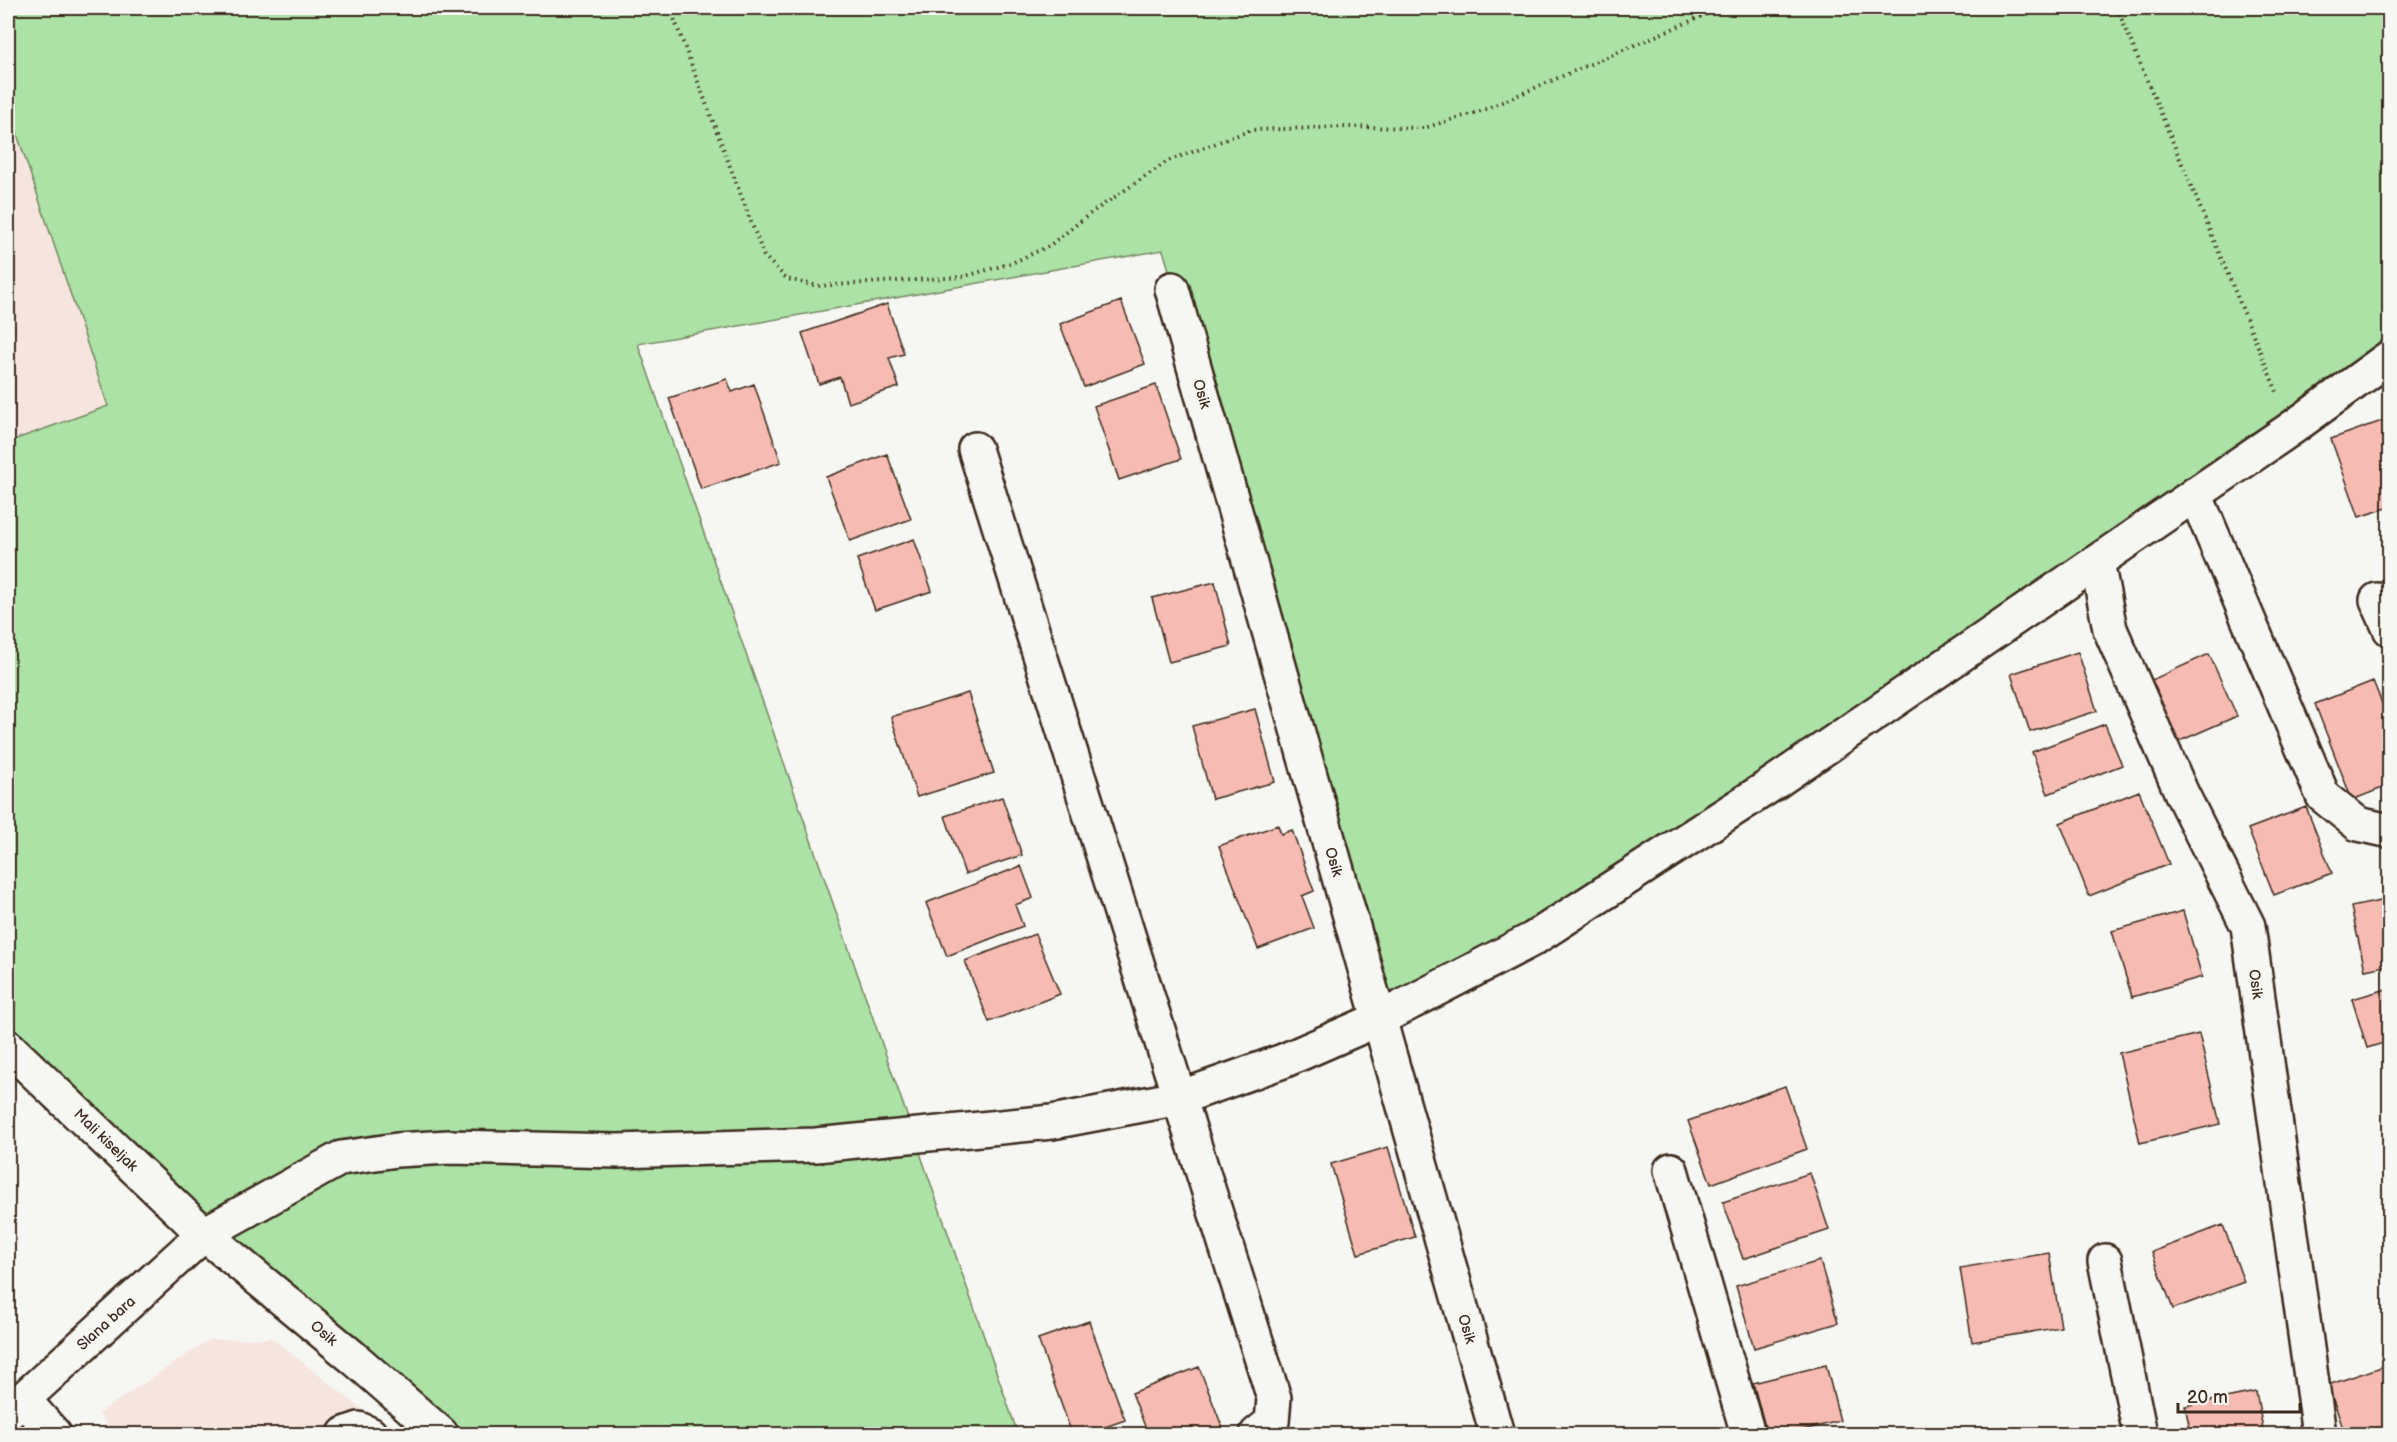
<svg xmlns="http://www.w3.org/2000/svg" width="2397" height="1442" viewBox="0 0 2397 1442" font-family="'Balsamiq Sans',sans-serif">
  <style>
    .built { fill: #f6e4df }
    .green { fill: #ace2a5; stroke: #748662; stroke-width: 1.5 }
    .building { fill: #f6bbb2; stroke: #3b2a1e; stroke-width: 1.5 }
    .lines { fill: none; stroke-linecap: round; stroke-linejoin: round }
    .minor-casing { stroke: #3b2a1e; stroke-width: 38 }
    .major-casing { stroke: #3b2a1e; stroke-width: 38 }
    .highway-casing { stroke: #3b2a1e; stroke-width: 38 }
    .path { stroke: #3b2a1e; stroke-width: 4; stroke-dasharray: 1.5 4.5; stroke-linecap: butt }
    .minor { stroke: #f6f6f2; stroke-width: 33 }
    .major { stroke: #f6f6f2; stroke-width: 33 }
    .highway { stroke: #f6f6f2; stroke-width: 33 }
    .labels { text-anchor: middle; stroke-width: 6; stroke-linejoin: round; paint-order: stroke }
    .street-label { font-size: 15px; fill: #3b2a1e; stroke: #f6f6f2 }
  </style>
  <rect width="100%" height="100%" fill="#f6f6f2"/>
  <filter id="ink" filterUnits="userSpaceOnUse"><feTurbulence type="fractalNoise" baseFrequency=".0167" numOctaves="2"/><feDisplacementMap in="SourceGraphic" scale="12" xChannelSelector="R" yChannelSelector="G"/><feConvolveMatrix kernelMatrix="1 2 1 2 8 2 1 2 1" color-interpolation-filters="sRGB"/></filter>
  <g filter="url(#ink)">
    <path class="built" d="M8 107 108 406 8 442Z
      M272 1338 393 1434H112L99 1413 209 1340Z"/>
    <path class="green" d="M8 8H2389V351L1564 935 1393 1013 1163 250 638 344 1018 1434H441L204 1234 8 1028V442L108 406 8 107Z"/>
    <path class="building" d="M1121 301 1145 364 1084 387 1060 324Z
      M887 304 904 354 889 358 899 387 848 403 840 377 819 384 802 333Z
      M727 379 732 392 754 384 781 462 701 489 669 398Z
      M1156 385 1181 459 1119 480 1094 406Z
      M2390 418V507L2359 517 2331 439Z
      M887 454 911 519 850 541 826 477Z
      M914 539 932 591 875 610 857 559Z
      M1215 582 1231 646 1169 662 1152 598Z
      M2078 652 2097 711 2030 732 2011 674Z
      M2209 654 2237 716 2173 744 2145 683Z
      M2373 681 2390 723V785L2352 800 2315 704Z
      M968 693 994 773 917 797 891 717Z
      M1255 709 1275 782 1212 799 1192 726Z
      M2105 724 2122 765 2048 794 2032 752Z
      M2139 791 2169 864 2089 896 2060 823Z
      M1002 797 1022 855 965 874 945 816Z
      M2306 807 2332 873 2274 895 2248 829Z
      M1278 825 1281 834 1292 830 1314 891 1302 896 1314 928 1258 949 1219 846Z
      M1021 866 1033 898 1015 905 1023 926 947 956 926 903Z
      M2390 899V965L2365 970 2351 907Z
      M2183 911 2202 977 2132 997 2112 931Z
      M1035 934 1060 994 989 1022 965 961Z
      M2390 988V1041L2367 1048 2352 999Z
      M2199 1034 2220 1124 2140 1143 2119 1053Z
      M1785 1086 1807 1149 1711 1184 1688 1121Z
      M1388 1147 1415 1237 1358 1254 1331 1164Z
      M2390 1162V1187L2383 1164Z
      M1810 1173 1829 1230 1743 1259 1723 1202Z
      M2223 1225 2244 1282 2173 1309 2152 1252Z
      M2049 1253 2061 1327 1972 1342 1960 1268Z
      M1820 1261 1838 1323 1754 1348 1736 1286Z
      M1089 1321 1125 1420 1085 1434H1072L1038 1339Z
      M2390 1364V1432L2381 1434H2345L2328 1385Z
      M1826 1365 1840 1421 1786 1434H1767L1753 1383Z
      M1199 1367 1225 1434H1148L1132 1393Z
      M2256 1392 2264 1434H2191L2185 1406Z"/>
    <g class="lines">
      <defs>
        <path id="minor" d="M1172 289 1497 1434
          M975 449 1274 1398 1272 1422 1257 1434
          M2195 494 2323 796 2358 824 2390 831
          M2097 562 2110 629 2182 794 2248 926 2319 1434
          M2377 600 2390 629
          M8 1047 204 1234 341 1158 397 1150 449 1147 617 1151 816 1145 1052 1122 1179 1098 1283 1061 1379 1019 1533 939 1768 787 2292 428 2390 357
          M1671 1170 1748 1434
          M2105 1261 2140 1434
          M345 1434 359 1429 370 1434"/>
        <path id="major" d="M8 1413 204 1234 355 1359 441 1434"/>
        <path id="highway" d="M23 1399 54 1434"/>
      </defs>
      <use href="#minor" class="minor-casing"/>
      <use href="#major" class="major-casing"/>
      <use href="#highway" class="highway-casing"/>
      <path class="path" d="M670 8 764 256 787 279 818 286 962 277 1012 263 1049 246 1091 213 1168 161 1251 130 1348 127 1424 128 1481 111 1721 8
        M2117 8 2277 392"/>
      <use href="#minor" class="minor"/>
      <use href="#major" class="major"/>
      <use href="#highway" class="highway"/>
    </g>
  </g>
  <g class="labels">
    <g class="street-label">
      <text transform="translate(1202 394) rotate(74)" y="5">Osik</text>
      <text transform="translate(1334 862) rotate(74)" y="5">Osik</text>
      <text transform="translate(2256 984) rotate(82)" y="5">Osik</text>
      <text transform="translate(106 1140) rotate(44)" y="5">Mali kiseljak</text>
      <text transform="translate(106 1323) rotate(-42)" y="5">Slana bara</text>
      <text transform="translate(1467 1329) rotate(74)" y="5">Osik</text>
      <text transform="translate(324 1333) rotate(40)" y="5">Osik</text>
    </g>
  </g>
  <rect width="2397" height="1442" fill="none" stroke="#f6f6f2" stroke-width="30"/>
  <rect x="15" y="15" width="2367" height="1412" fill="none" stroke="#3b2a1e" stroke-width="2" filter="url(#ink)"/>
  <path d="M2178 1403v9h122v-9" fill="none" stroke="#3b2a1e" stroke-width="3"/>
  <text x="2187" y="1403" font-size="18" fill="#3b2a1e" stroke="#f6f6f2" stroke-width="4.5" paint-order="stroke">20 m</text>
</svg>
